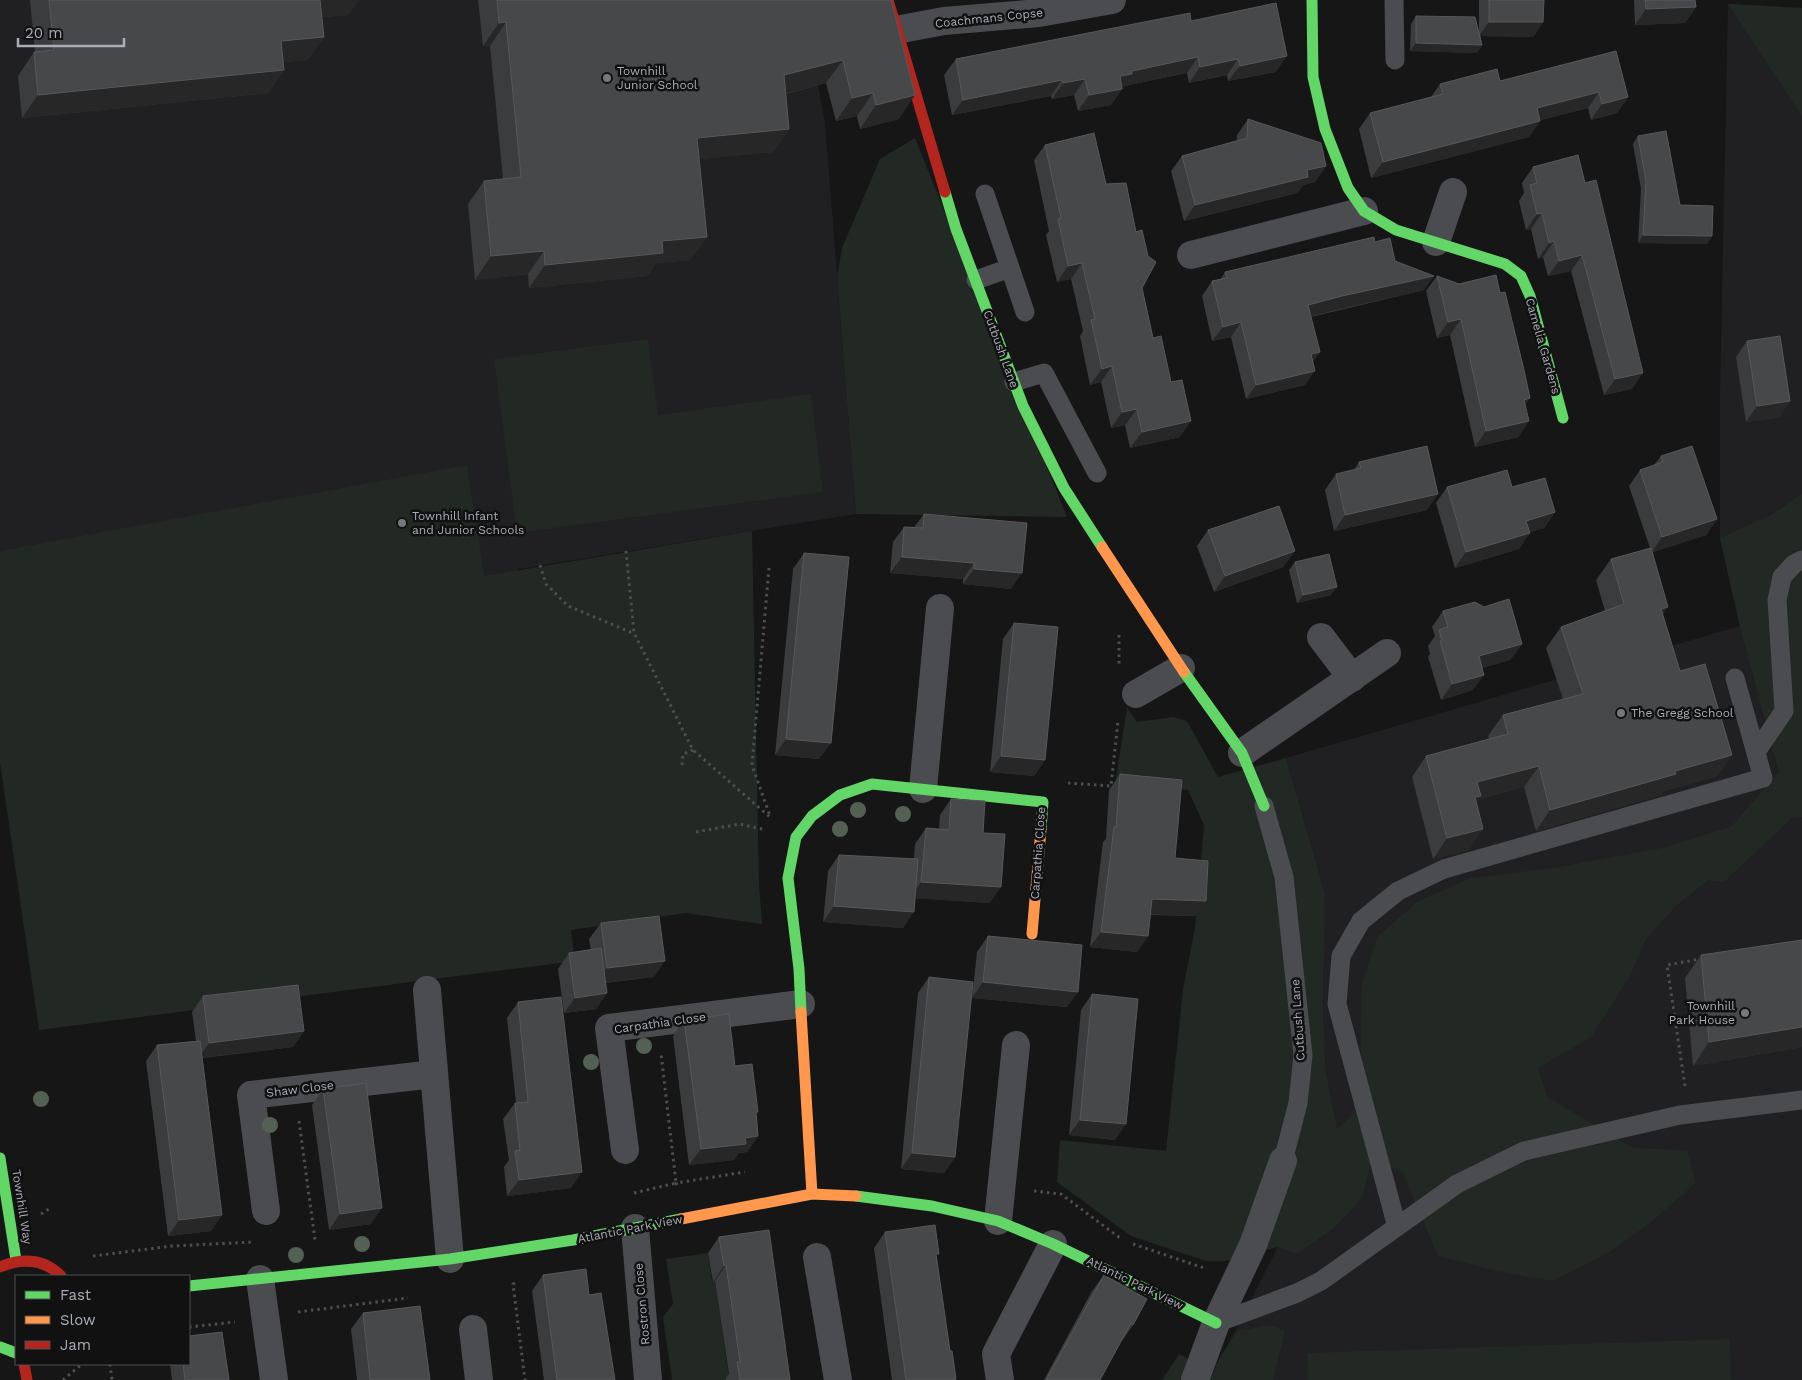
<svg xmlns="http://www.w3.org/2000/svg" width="1802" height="1380" viewBox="0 0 1802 1380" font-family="'Work Sans',sans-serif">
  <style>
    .built { fill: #202022 }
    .green { fill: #222823 }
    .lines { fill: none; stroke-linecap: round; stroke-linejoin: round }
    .path { stroke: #4d4e50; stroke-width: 3; stroke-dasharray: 2.5 4; stroke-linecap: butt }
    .lane { stroke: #4b4c4f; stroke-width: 19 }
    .street { stroke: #4b4c4f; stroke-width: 28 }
    .fast { stroke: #63d668; stroke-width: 11 }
    .slow { stroke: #ff974d; stroke-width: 11 }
    .jam { stroke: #b3261e; stroke-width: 11 }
    .tree { fill: #526154 }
    .wall { fill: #3a3c3d }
    .shaded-wall { fill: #272728 }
    .building { fill: #46484a; stroke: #56585b }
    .poi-dot { fill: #76787e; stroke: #111112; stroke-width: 2 }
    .labels { text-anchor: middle; stroke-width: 5; stroke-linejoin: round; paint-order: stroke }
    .street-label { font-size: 12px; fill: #a9adb5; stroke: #111112 }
    .poi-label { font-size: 12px; fill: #a9adb5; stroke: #111112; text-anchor: start }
  </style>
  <rect width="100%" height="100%" fill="#161617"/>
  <path class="built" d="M0 0H802L825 123 856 514 518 569 454 976 372 987 0 762Z
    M1728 4 1802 8V1380H1210L1278 1247 1326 1074 1323 1012 1325 893 1286 758 1740 626 1720 538V393Z"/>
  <path class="green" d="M1728 4 1802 8V117V116Z
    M915 138 1067 517 856 514 837 276 842 248 880 159Z
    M648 339 658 415 811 394 823 492 517 533 494 359Z
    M467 465 484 576 752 531 759 884 762 924 686 913 571 930 575 961 39 1030 0 763V551Z
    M1802 494V817L1792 818 1724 882 1708 880 1676 906 1646 939 1630 976 1591 1037 1538 1068 1547 1097 1633 1148 1687 1150 1696 1183 1652 1221 1613 1250 1553 1281 1496 1271 1438 1256 1403 1173 1372 1158 1362 1198 1334 1228 1296 1254 1278 1247 1225 1261H1206L1131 1236 1057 1182 1060 1140 1166 1151 1183 989 1195 928 1204 825 1188 790 1115 785 1127 707 1137 722 1173 717 1187 721 1218 777 1286 758 1325 893 1323 1012 1326 1074 1337 1129 1354 1113 1361 1051 1362 983 1377 937 1417 902 1471 878 1559 867 1661 848 1731 827 1779 772 1740 627 1720 538 1771 515Z
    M708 1253 712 1281H715L729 1378 726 1380H672L663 1317 673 1304 666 1259Z
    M1272 1325 1285 1331 1273 1380H1210L1219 1359 1237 1331Z
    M1730 1339 1731 1380H1308L1307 1353Z
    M1179 1354 1193 1361 1186 1380H1162Z"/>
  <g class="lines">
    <path class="path" d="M626 551 634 633 693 750 771 818
      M540 565 546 584 568 606 633 633
      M769 568 752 765 770 816
      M1119 635V666
      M682 765 683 754 693 750
      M1068 783 1111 786 1118 721
      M696 832 740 824 766 830
      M1685 1086 1667 965 1700 959
      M299 1121 315 1240
      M677 1185 676 1183 745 1172
      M1034 1191 1061 1194 1120 1238
      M634 1193 676 1183 661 1053
      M41 1214 49 1209
      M1133 1244 1207 1269
      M93 1256 172 1246 254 1242
      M515 1283 513 1284 525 1380
      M298 1312 408 1298
      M189 1327 235 1322
      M110 1364 112 1380
      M63 1380 82 1364"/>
    <path class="lane" d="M1394 0 1395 60
      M985 194 1025 312
      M976 280 1010 268
      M1014 382 1044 373 1097 473
      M1756 752 1784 711 1777 600 1782 577 1794 564 1802 560
      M1264 806 1284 877 1303 1055 1298 1103 1283 1161
      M1397 1227 1337 1004 1341 956 1361 921 1398 891 1444 869 1763 778 1735 678
      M1216 1323 1297 1293 1321 1281 1457 1184 1524 1151 1680 1115 1802 1100"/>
    <path class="street" d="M896 30 944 21 1039 13 1112 0
      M1436 242 1453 192
      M1191 255 1364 211
      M1321 637 1352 678
      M1136 694 1181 668
      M1242 753 1387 653
      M923 789 940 608
      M427 990 450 1259
      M625 1150 609 1028 801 1004
      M266 1211 251 1095 434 1074
      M998 1221 1016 1045
      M635 1228 648 1380
      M817 1257 838 1380
      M260 1279 274 1380
      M473 1329 479 1380
      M1000 1380 996 1354 1053 1244
      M1195 1380 1216 1323 1253 1245 1283 1161"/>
    <path class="fast" d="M1312 0 1313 77 1325 129 1348 188 1364 211 1396 230 1505 264 1521 276 1530 296 1563 418
      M945 192 956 229 1023 406 1064 488 1102 547
      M1184 672 1242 753 1264 806
      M801 1012 799 969 788 878 796 837 812 816 840 795 872 784 1043 802 1041 829
      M0 1158 16 1260
      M856 1196 932 1206 998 1221 1053 1244 1216 1323
      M189 1286 450 1259 573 1240 681 1219
      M0 1347 16 1353"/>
    <path class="slow" d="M1102 547 1184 672
      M1032 934 1041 829
      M801 1012 812 1194
      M681 1219 812 1194 856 1196"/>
    <path class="jam" d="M888 0 945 192
      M0 1267C22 1258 43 1258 61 1276
      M24 1364 27 1380"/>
  </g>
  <g class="tree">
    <circle cx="858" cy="810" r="8"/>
    <circle cx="903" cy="814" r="8"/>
    <circle cx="840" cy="829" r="8"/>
    <circle cx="644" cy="1046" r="8"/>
    <circle cx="591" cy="1062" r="8"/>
    <circle cx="41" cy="1099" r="8"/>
    <circle cx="270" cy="1125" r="8"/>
    <circle cx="362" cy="1244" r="8"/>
    <circle cx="296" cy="1255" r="8"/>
  </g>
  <path class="wall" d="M30 0H359L348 15 322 17 324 37 307 60 283 62 284 70 268 93 22 118 18 76 34 52H35Z
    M478 0H891L899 119 860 129 857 116 836 121 826 83 786 94 789 129 773 152 699 159 707 237 690 260 656 263 647 276 529 288 528 274 475 280 468 204 484 181 503 179 490 46H483Z
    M1479 0H1544L1543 22 1533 37 1480 36 1482 45 1477 53 1410 51 1411 24 1416 16 1479 32Z
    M1634 0H1695L1696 7 1685 23 1635 25Z
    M1191 21 1276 72 1228 81 1227 75 1189 83 1187 73 1124 86 1111 105 1078 111 1074 95 1052 99 1051 96 952 115 944 75 956 59Z
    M1616 51 1628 97 1617 113 1591 120 1588 108 1540 120 1529 137 1371 178 1359 129 1370 113 1431 97 1440 84 1500 81Z
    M1248 119 1326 166 1315 182 1303 185 1297 193 1184 221 1171 171 1182 156 1237 141V135Z
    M1638 136 1680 205 1712 236 1707 244 1638 243 1641 189 1633 144Z
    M1045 145 1106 184 1142 288 1153 338 1180 437 1130 448 1125 425 1111 428 1101 382 1090 385 1080 336 1083 331 1071 279 1057 282 1046 235 1049 231 1034 160Z
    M1578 155 1632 389 1604 395 1571 271 1548 276 1543 257 1538 259 1531 229 1526 230 1519 201 1524 193 1522 183 1533 167Z
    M1375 242 1424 290 1311 317 1320 352 1313 362 1305 385 1246 399 1231 337 1212 341 1202 296 1212 281 1220 280 1225 272Z
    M1437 276 1459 284 1500 293 1530 398 1525 405 1519 437 1475 447 1450 335 1437 338 1426 291Z
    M1747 341 1790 401 1779 417 1746 422 1736 357Z
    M1661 456 1717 519 1706 535 1653 552 1663 615 1680 671 1732 755 1717 776 1664 791 1661 795 1536 831 1524 787 1479 799 1476 802 1469 850 1433 859 1412 777 1426 756 1489 739 1488 736 1503 715 1563 699 1546 648 1561 627 1605 611 1596 580 1611 559 1650 548 1629 486 1640 470 1654 465Z
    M1359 462 1427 510 1334 531 1325 490 1336 474 1354 470Z
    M1447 487H1512L1555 512 1544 528 1530 532 1519 549 1455 568 1436 503Z
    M924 514 1011 589 963 584V579L890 573 893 542 904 527H914Z
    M1208 530 1295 551 1283 567 1214 592 1197 546Z
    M804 553 819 759 775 755 793 569Z
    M1295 562 1331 595 1297 603 1289 570Z
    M1443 611 1522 644 1510 660 1482 668 1473 690 1441 700 1428 657 1430 654 1428 646 1435 636 1432 627Z
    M1014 623 1045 760 1034 776 990 772 1003 639Z
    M1120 774 1175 858 1206 901 1195 916 1151 915 1148 936 1137 952 1090 947 1103 842 1106 839 1109 790Z
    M951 799 983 833 990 903 915 898 903 928 823 922 828 871 839 855 914 859 915 844 926 828 939 829 940 815Z
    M601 923 654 977 605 983 607 993 596 1009 564 1013 558 969 569 953 591 950 589 939Z
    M988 936 1067 1007 972 998 977 952Z
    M1802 940V1047L1693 1066 1685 978 1701 955Z
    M929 977 955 1157 944 1173 901 1169 918 993Z
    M1092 994 1115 1140 1069 1135 1081 1010Z
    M203 996 304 1031 293 1047 202 1058 222 1215 211 1231 168 1236 146 1061 157 1045 196 1041 192 1012Z
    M518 1002 571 1188 507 1196 504 1167 509 1160 503 1119 515 1103H516L507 1018Z
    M684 1020 735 1066 756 1115 758 1136 747 1152 739 1153 734 1160 689 1165 673 1036Z
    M323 1089 371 1224 329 1230 312 1105Z
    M885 1232 936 1257 950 1351 956 1379V1380H892L874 1248Z
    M719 1237 790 1380H726V1378L729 1374 715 1281 713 1282 708 1253Z
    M543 1275 589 1295 615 1380H544L532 1291Z
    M1104 1275 1133 1325 1122 1341 1121 1340 1100 1380H1044L1092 1291Z
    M363 1313 430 1380H357L351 1329Z
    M170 1364H189L229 1380H172Z"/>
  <path class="shaded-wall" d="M317 0H359L348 15 303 19Z
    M1696 7 1685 23 1635 25 1646 9Z
    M506 22 490 46H483L499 23Z
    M1489 22H1543L1533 37 1479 36Z
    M324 37 307 60 264 64 281 41Z
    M1416 43 1482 45 1477 53 1410 51Z
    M1287 56 1276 72 1228 81 1240 66Z
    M1198 57 1187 73 1124 86 1111 105 1078 111 1089 95 1120 76 1132 71Z
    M1238 59 1227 75 1189 83 1200 67Z
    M843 60 826 83 768 98 784 75Z
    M284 70 268 93 22 118 38 95Z
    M1085 79 1074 95 1052 99 1063 83Z
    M1062 80 1051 96 952 115 963 100Z
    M1599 92 1588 108 1526 124 1537 108Z
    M873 93 857 116 836 121 852 98Z
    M915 95 899 119 860 129 876 105Z
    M1628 97 1617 113 1591 120 1602 104Z
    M1540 121 1529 137 1371 178 1383 162Z
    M789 129 773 152 681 161 697 138Z
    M1326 166 1315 182 1303 185 1297 193 1184 221 1195 205 1307 170Z
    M1542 213 1531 229 1526 230 1537 214Z
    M1643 235 1712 236 1707 244 1638 243Z
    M707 237 690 260 656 263 647 276 529 288 545 265 662 241Z
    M1554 241 1543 257 1538 259 1549 243Z
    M544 251 528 274 475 280 491 256Z
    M1582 255 1571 271 1548 276 1559 261Z
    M1082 263 1071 279 1057 282 1068 266Z
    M1434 276 1424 290 1332 311 1298 320 1308 305 1342 296Z
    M1461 319 1450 335 1437 338 1448 322Z
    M1241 322 1231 337 1212 341 1223 327Z
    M1320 352 1310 367 1311 354Z
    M1112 366 1101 382 1090 385 1102 369Z
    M1315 371 1305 385 1246 399 1256 385Z
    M1643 373 1632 389 1604 395 1615 379Z
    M1530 398 1519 414 1524 400Z
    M1790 401 1779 417 1746 422 1757 406Z
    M1137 409 1125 425 1111 428 1122 412Z
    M1191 421 1180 437 1130 448 1142 432Z
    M1529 421 1519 437 1475 447 1486 431Z
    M1438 494 1427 510 1334 531 1345 515Z
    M1555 512 1544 528 1515 537 1526 521Z
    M1717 519 1706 535 1651 553 1662 537Z
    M1530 533 1519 549 1455 568 1466 552Z
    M1295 551 1283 567 1214 592 1225 576Z
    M902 557 974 563 963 579 890 573Z
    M974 569 1022 573 1011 589 963 584Z
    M1337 587 1331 595 1297 603 1303 595Z
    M1668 607 1654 628 1661 609Z
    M1522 644 1510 660 1468 672 1479 656Z
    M1484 675 1473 690 1441 700 1452 684Z
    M786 739 831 743 819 759 775 755Z
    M1732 755 1717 776 1664 791 1661 795 1536 831 1550 810 1675 771Z
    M1001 756 1045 760 1034 776 990 772Z
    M1539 766 1524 787 1479 799 1466 817 1477 782Z
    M1483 829 1469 850 1433 859 1447 838Z
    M921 882 1001 887 990 903 910 898Z
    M1152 899 1206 901 1195 916 1142 914Z
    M834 906 914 912 903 928 823 922Z
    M1101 932 1148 936 1137 952 1090 947Z
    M665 961 654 977 596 984 607 968Z
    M983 982 1078 992 1067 1007 972 998Z
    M607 993 596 1009 564 1013 575 998Z
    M1802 1027V1047L1693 1066 1709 1042Z
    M304 1031 293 1047 198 1058 209 1043Z
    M1080 1120 1126 1124 1115 1140 1069 1135Z
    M758 1136 747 1152 739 1153 734 1160 689 1165 701 1149 745 1138Z
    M912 1153 955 1157 944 1173 901 1169Z
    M582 1172 571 1188 507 1196 519 1180Z
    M382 1208 371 1224 329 1230 340 1214Z
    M222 1215 211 1231 168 1236 179 1220Z
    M726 1265 715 1281 713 1282 724 1266Z"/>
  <path class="building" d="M49 0H320L324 37 281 41 284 70 38 95 34 52 54 50Z
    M497 0H891L915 95 876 105 873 93 852 98 843 60 784 75 789 129 697 138 707 237 662 241 663 253 545 265 544 251 491 256 484 181 521 177 506 22 499 23Z
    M1489 0H1544L1543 22H1489Z
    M1645 0H1695L1696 7 1646 9Z
    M1276 3 1287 56 1240 66 1238 59 1200 67 1198 57 1132 71V74L1120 76 1122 89 1089 95 1085 79 1063 83 1062 80 963 100 956 59 1190 13 1191 21Z
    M1416 16 1475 17 1482 45 1416 43Z
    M1616 51 1628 97 1602 104 1599 92 1537 108 1540 121 1383 162 1370 113 1443 94 1440 84 1497 69 1500 81Z
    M1248 119 1321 143 1326 166 1307 170 1308 177 1195 205 1182 156 1247 138Z
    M1666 131 1680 205 1713 206 1712 236 1643 235 1646 181 1638 136Z
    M1094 133 1106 184 1126 183 1136 232 1142 230 1148 256 1156 262 1142 288 1153 338 1161 336 1171 382 1182 380 1191 421 1142 432 1137 409 1122 412 1112 366 1102 369 1091 320 1095 319 1082 263 1068 266 1058 219 1061 218 1045 145Z
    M1578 155 1585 183 1596 180 1643 373 1615 379 1582 255 1559 261 1554 241 1549 243 1542 213 1537 214 1530 185 1537 183 1533 167Z
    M1374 237 1375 242 1390 238 1395 261 1434 276 1342 296 1308 305 1320 352 1311 354 1315 371 1256 385 1241 322 1223 327 1212 281 1227 278 1225 272Z
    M1496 275 1500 293 1505 292 1524 370 1530 398 1524 400 1529 421 1486 431 1461 319 1448 322 1437 276 1459 284Z
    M1780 336 1790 401 1757 406 1747 341Z
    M1427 446 1438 494 1345 515 1336 474 1361 468 1359 462Z
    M1692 446 1717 519 1662 537 1640 470 1663 462 1661 456Z
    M1507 470 1512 487 1545 478 1555 512 1526 521 1530 533 1466 552 1447 487Z
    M1279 506 1295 551 1225 576 1208 530Z
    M924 514 1027 523 1022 573 974 569V563L902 557 904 527 923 528Z
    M1651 548 1668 607 1661 609 1680 671 1705 664 1732 755 1675 771 1676 774 1550 810 1539 766 1477 782 1481 796 1475 797 1483 829 1447 838 1426 756 1508 734 1503 715 1583 694 1561 627 1624 604 1611 559Z
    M804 553 849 557 831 743 786 739Z
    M1329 554 1337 587 1303 595 1295 562Z
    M1509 599 1522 644 1479 656 1484 675 1452 684 1440 641 1442 640 1439 630 1448 627 1443 611 1475 602 1484 607Z
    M1014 623 1058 627 1045 760 1001 756Z
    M1120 774 1182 780 1175 858 1208 861 1206 901 1152 899 1148 936 1101 932 1114 827H1116Z
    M951 799 985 801 983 833 1005 834 1001 887 921 882 926 828 949 830Z
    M839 855 918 859 914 912 834 906Z
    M659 916 665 961 607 968 601 923Z
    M988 936 1082 945 1078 992 983 982Z
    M1802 940V1027L1709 1042 1701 955Z
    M601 948 607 993 575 998 569 953Z
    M929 977 973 982 955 1157 912 1153Z
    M298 985 304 1031 209 1043 203 996Z
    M1092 994 1138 999 1126 1124 1080 1120Z
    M561 997 582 1172 519 1180 515 1151 520 1150 515 1103 528 1102 518 1002Z
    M729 1014 735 1066 752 1064 758 1112H756L758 1136 745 1138 746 1144 701 1149 684 1020Z
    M200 1041 222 1215 179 1220 157 1045Z
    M366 1083 382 1208 340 1214 323 1089Z
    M935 1225 939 1254H936L950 1351H952L956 1379 951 1380H906L885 1232Z
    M769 1230 790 1380H740L737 1362H740L726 1265 724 1266 719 1237Z
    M586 1269 589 1295 601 1293 615 1380H557L543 1275Z
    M1104 1275 1147 1299 1133 1325 1131 1323 1100 1380H1046Z
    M420 1306 430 1380H370L363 1313Z
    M222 1332 229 1380H185L183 1364H189V1336Z"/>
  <g class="poi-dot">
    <circle cx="607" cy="78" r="5"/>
    <circle cx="402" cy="523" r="5"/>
    <circle cx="1621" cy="713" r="5"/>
    <circle cx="1745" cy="1013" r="5"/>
  </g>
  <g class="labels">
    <g class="street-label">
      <text transform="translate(989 18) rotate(-6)" y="4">Coachmans Copse</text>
      <text transform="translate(1543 346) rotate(74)" y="4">Camelia Gardens</text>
      <text transform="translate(1001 349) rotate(70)" y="4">Cutbush Lane</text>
      <text transform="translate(1038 853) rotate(-86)" y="4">Carpathia Close</text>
      <text transform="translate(1298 1020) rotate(-94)" y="4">Cutbush Lane</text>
      <text transform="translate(660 1023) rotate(-8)" y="4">Carpathia Close</text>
      <text transform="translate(300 1089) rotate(-7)" y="4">Shaw Close</text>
      <text transform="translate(22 1207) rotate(81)" y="4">Townhill Way</text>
      <text transform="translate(630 1229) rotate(-11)" y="4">Atlantic Park View</text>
      <text transform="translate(1135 1283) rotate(26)" y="4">Atlantic Park View</text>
      <text transform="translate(642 1304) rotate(-95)" y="4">Rostron Close</text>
    </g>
    <g class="poi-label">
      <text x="617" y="75">Townhill<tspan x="617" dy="14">Junior School</tspan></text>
      <text x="412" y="520">Townhill Infant<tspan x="412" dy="14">and Junior Schools</tspan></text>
      <text x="1631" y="717">The Gregg School</text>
      <text x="1735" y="1010" text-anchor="end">Townhill<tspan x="1735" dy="14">Park House</tspan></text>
    </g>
  </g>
  <rect x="15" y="1275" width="175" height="90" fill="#111112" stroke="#4e4f53"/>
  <rect x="25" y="1291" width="25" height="8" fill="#63d668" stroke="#4e4f53"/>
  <text x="60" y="1300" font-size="15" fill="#a9adb5">Fast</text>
  <rect x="25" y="1316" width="25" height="8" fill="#ff974d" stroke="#4e4f53"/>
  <text x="60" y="1325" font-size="15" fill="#a9adb5">Slow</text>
  <rect x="25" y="1341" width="25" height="8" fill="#b3261e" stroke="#4e4f53"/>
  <text x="60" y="1350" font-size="15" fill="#a9adb5">Jam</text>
  <path d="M18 38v8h106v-8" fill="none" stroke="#a9adb5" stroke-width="2.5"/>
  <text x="25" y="38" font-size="15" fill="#a9adb5" stroke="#111112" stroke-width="4" paint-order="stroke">20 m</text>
</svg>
